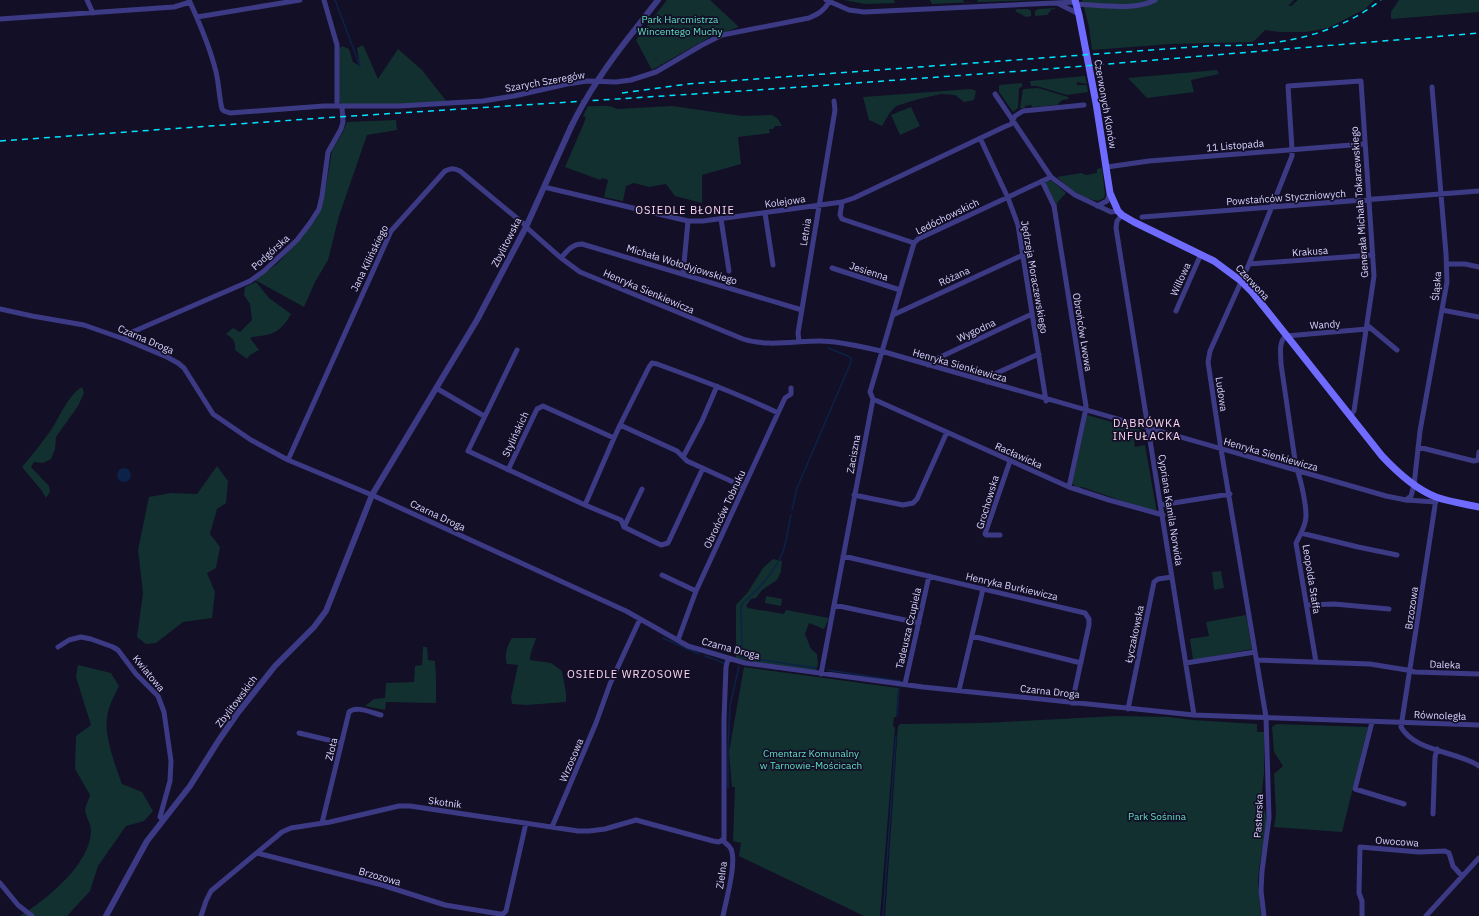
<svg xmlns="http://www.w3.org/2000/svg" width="1479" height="916" viewBox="0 0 1479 916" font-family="'IBM Plex Sans',sans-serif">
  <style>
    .green { fill: #12302f }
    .water { fill: #0c2248 }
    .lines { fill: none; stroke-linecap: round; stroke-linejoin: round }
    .stream { stroke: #0c2248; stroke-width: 1.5 }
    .minor { stroke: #3d3a85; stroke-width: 5 }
    .tertiary { stroke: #3d3a85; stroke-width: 6 }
    .secondary { stroke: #6f6bff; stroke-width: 7 }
    .rail { stroke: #00e5ff; stroke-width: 1.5; stroke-dasharray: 6 5; stroke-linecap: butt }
    .tertiary-bridge { stroke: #3d3a85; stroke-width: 6 }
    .labels { text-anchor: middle; stroke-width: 3.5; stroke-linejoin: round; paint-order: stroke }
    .park-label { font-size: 10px; fill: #5fe0c0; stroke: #130f26 }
    .street-label { font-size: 10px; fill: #d9d4ff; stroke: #130f26 }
    .neighbourhood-label { font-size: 11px; letter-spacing: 1px; fill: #ffd6f0; stroke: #130f26 }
  </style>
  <rect width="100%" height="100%" fill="#130f26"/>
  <path class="green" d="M667 0H710L739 27 710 37 652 70 636 40Z
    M844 0H894L895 3 865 4Z
    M930 0H963L964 2H974L932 4Z
    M977 0H1040L980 2H978Z
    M1082 0H1294L1288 6H1291L1298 0H1374L1365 9 1328 28 1306 32H1280L1265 30 1253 42 1171 44 1092 50 1089 27Z
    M1399 0H1479V12L1391 19V12Z
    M1055 8V9H1052L1047 15 1035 16V11L1038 9Z
    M1017 9H1028L1031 11V16L1026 17 1015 11Z
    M363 45 378 79 398 49 422 70 447 102 396 105 341 104 338 100V50L342 46 349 49 353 62 360 66 357 48Z
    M1217 70 1219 74 1191 80 1194 92 1147 98 1128 78Z
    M1085 76 1087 84 1077 82V85H1087L1088 92 1067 95 1037 86H1031L1030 81Z
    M1022 83V87L1019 88 1018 108 1013 112 999 92V85Z
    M1038 88 1068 97 1069 99 1062 100 1057 105 1032 107 1031 105 1025 106V108H1020L1023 89Z
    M971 89 976 91 974 100 964 102 955 95 941 94 919 99 896 106 889 114 882 126 869 120 863 97Z
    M588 106C598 107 609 104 617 109L672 106 742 116 772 115 778 119 782 126H775L773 129H769L770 133 738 137 741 164 702 175V203L675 196 666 184 649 187 634 183 626 186 623 201 604 197 608 180 602 178 600 180 565 167 584 123 586 117 583 116Z
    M911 107 920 126 900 135 891 115Z
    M396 120 397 130 367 135 339 216 328 260 315 282 304 307 255 280 277 264 309 228 319 212 326 186 332 150 343 132 347 122Z
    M1102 168 1105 194 1104 198 1098 201C1083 199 1068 188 1057 177L1081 173 1086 175 1097 173V169Z
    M1047 181H1052L1066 193 1057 203V209L1045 183Z
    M256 282 269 298 291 314C286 323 280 331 270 334 263 336 256 336 250 338L259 350 250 355 247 359 235 350C236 342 233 338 226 334L233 328 240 332 252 320 250 304 244 295 245 287Z
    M82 387 84 393 78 406 56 437 55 449 51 459 43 463 34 462 31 467 49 486 50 492 46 498 42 491 22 467C32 455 42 443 51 430 59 418 69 394 82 387Z
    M1087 415 1141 430V432H1133L1135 447 1145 445 1157 513 1082 487 1079 488 1072 484Z
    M217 466 228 481 226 503 217 509 210 534 220 547 216 568 207 573 215 592 212 618 183 622 156 643 146 644 137 637 143 593 138 550 149 497 171 493 197 494Z
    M773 559 782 561 781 571 777 580 762 590 756 598 751 599 746 606 748 608 784 614 786 610 829 618 824 629 809 623 805 634 811 649 817 654 818 664 816 671 765 664 736 658V605L748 592 763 568Z
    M1221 571 1224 588 1214 590 1212 572Z
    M766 596 782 599 781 606 765 603Z
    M1246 615 1252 649 1193 660 1190 639 1209 636 1206 622Z
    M512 638H536C534 646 530 652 530 660L551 663 562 671 566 693V702L527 705 512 704 511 697 518 665 507 664C504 656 507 645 512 638Z
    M423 647H427L428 660 435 661 436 676V703L386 702 385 710 365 706 374 699 385 698 386 683 414 682 415 666 422 665Z
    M78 665 111 673 119 686C114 696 108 707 107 718 104 735 116 768 122 784L142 792 153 811 144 821 126 826 98 866 90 891 67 916H20C46 900 91 864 91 830 91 823 85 816 85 809 86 805 89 799 90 795L75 769 76 736 91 725 76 677Z
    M744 667 898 688 896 717H894L893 726 895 728 880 916H864L739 856 741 843 733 841 735 787H732L729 752Z
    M1117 716 1169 717 1192 720 1257 724V732H1264V773L1261 801 1266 814V829L1259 869 1258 883 1261 916H885L898 726 900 724 983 723Z
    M1276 724 1368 727 1342 832 1274 827 1276 814 1274 774 1283 766 1274 752 1272 727Z"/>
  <path class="water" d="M117 475a7 7 0 1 1 14 0a7 7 0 1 1-14 0Z"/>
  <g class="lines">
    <path class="stream" d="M335 0 360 66
      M792 510 797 488 851 362V358L848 356 828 348
      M663 638 699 654
      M742 653 741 606 744 602C759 588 774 573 782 554 787 542 788 527 791 515
      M705 656 724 663
      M742 657 816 668
      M828 670 900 681
      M897 716 899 688
      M728 788V749L730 706 739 666
      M883 916 896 736"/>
    <path class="minor" d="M87 0 93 13
      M189 0C200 24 210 47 216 72 219 84 219 97 222 109L224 111 230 113 324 106H400L483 101 514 96 567 84 587 81 616 82 631 80 656 72 702 45 722 35 809 18C818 14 824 11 829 2
      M324 0 337 45V106
      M826 0 849 10 864 12 1076 2
      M1059 4 1079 14
      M1076 4C1100 5 1135 11 1155 0
      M197 17 300 0
      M0 19 174 7 190 2
      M995 94 1051 177 1075 195 1111 212 1118 211
      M980 138 1008 198 1018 225 1046 401
      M1107 167 1149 161 1364 144
      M1042 181 1054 206 1086 406 1085 413 1069 487
      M544 187 688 221H703L842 202 854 198 1004 127 1011 124 1015 116 1023 111 1084 105
      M842 202 840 215 842 219 914 243 918 239 1051 177
      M1097 206 1107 201 1110 193
      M765 213 773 265
      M1122 215 1117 221 1116 228 1194 715
      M1142 217 1479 191
      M721 219 729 271
      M561 258C567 251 572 244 582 244L802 310
      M1249 264 1373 255
      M1447 264H1465L1479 267
      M832 268 900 290
      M683 274 688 221
      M0 309 32 316 84 325 124 339 167 357 178 363 184 368 213 414 251 440 288 460 372 495 626 611 688 646 745 663 923 687 1194 715 1479 725
      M1442 310 1479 317
      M1176 311 1201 254
      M893 315 1023 255
      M1367 325 1397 350
      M124 339 130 333 250 281 264 271 297 240 310 223 319 209 322 196 328 152 341 129 343 122 342 107
      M799 342 798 333 835 110 834 101
      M517 350 468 451 585 505 614 438
      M928 365 934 360 1032 314
      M987 382 990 376 1039 354
      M436 388 484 416
      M873 399 1069 487 1109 500 1163 515
      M620 425 649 367 652 363 657 364C698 379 739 394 778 413
      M1418 447 1474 461 1478 460 1479 452
      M683 457 702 421 717 386
      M288 460 391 231 445 171C451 168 454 168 460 171L524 224 526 227 561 258 580 272 743 339C767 347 795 341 820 341 840 341 862 347 881 351L1386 496 1406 500 1436 502
      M508 470 537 409 543 406 614 438 620 425 677 451 687 461 744 487
      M854 495 903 505 913 503 917 499 947 432
      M1436 499 1401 727C1415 752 1457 751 1479 766
      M1406 500 1411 496 1414 485 1420 431 1447 282 1446 254 1432 87
      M585 505 621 520 624 527 661 545 668 543 703 468
      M1161 505 1230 494
      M624 527 642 489
      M1301 533 1358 547 1397 555
      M1000 535H986L985 534 1010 461
      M843 556 1085 613 1089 619V625L1072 703
      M662 575 696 591
      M834 605 919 623
      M1307 605 1334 604 1389 609
      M972 636 1081 663
      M678 640 696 591 778 413 785 398 791 394V388
      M58 647 69 640 81 637 91 639 113 647 118 650 136 674 158 696 164 712 171 761 170 781 160 817 163 820
      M1257 660 1370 664 1407 670 1415 672 1479 674
      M1316 662 1296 543C1300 535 1306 526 1306 516 1306 504 1301 479 1296 467L1281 364C1281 355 1278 342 1286 336L1367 329
      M1186 663 1255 652
      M821 674 873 399 870 392 914 243
      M905 684 929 576
      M959 690 983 589
      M1128 709 1154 582 1158 579 1172 577
      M1372 722 1355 789 1404 804
      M299 733 341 743
      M1433 814 1435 757 1437 749
      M322 823 349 712C356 705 372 713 381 715
      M552 827 596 723 610 684 640 619
      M722 840 724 839V719L726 667 728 659
      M722 840C725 843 729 845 731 849 737 863 726 900 723 916
      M257 853 382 885 445 905 500 914H503L506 911 526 823
      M0 883 18 905 32 916
      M201 916 206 901 211 891 282 832 291 828 330 822 399 806H410L578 831H589L605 829 636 820 713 841 719 842 722 840
      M1264 916 1261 891 1262 871 1269 818 1266 717 1221 449 1208 362 1210 351 1249 264 1292 156V149L1288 86 1361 81 1374 276 1354 411 1350 416
      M1362 916V901L1359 893 1360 847 1419 852 1445 851 1449 853 1453 866 1462 876
      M1426 916 1479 858"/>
    <path class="tertiary" d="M633 32 658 0
      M106 916 147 841 190 786 219 740 237 714 275 666 314 627 326 611 372 495 477 320 526 227 571 127"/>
    <path class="secondary" d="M1075 0 1079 15 1096 103 1110 193 1118 211 1122 215 1134 222 1214 261 1241 281 1252 292 1382 456C1397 472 1415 489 1436 497 1450 502 1465 504 1479 507"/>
    <path class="rail" d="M622 93 687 84 1206 46C1219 45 1232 46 1246 45 1294 43 1343 30 1381 0
      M0 141 322 118 787 88 1035 70 1479 33"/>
    <path class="tertiary-bridge" d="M571 127C588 92 609 62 633 32"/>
  </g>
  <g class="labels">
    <g class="park-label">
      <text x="680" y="23">Park Harcmistrza<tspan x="680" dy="12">Wincentego Muchy</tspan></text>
      <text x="811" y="757">Cmentarz Komunalny<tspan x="811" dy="12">w Tarnowie-Mościcach</tspan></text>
      <text x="1157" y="820">Park Sośnina</text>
    </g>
    <g class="street-label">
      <text transform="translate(545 81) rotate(-10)" y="4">Szarych Szeregów</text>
      <text transform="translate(1106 104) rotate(80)" y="4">Czerwonych Klonów</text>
      <text transform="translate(1235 145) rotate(-5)" y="4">11 Listopada</text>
      <text transform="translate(1286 197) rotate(-4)" y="4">Powstańców Styczniowych</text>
      <text transform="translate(785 201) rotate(-8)" y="4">Kolejowa</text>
      <text transform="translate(1359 202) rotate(-94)" y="4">Generała Michała Tokarzewskiego</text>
      <text transform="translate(947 216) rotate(-26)" y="4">Ledóchowskich</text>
      <text transform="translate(805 232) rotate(-81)" y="4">Letnia</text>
      <text transform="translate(506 242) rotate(-63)" y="4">Zbylitowska</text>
      <text transform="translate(1310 251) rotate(-4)" y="4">Krakusa</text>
      <text transform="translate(270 252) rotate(-42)" y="4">Podgórska</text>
      <text transform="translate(369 258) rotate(-64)" y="4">Jana Kilińskiego</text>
      <text transform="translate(682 264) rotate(17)" y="4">Michała Wołodyjowskiego</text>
      <text transform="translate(869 271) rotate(18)" y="4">Jesienna</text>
      <text transform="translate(954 276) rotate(-25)" y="4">Różana</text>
      <text transform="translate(1035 277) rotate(80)" y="4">Jędrzeja Moraczewskiego</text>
      <text transform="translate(1180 279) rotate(-66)" y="4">Willowa</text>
      <text transform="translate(1253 282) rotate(47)" y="4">Czerwona</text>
      <text transform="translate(1436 286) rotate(-85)" y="4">Śląska</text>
      <text transform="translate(649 291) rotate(23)" y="4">Henryka Sienkiewicza</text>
      <text transform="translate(1325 324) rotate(-4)" y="4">Wandy</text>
      <text transform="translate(976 330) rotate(-25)" y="4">Wygodna</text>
      <text transform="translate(1083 332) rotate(81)" y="4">Obrońców Lwowa</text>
      <text transform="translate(146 339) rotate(23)" y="4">Czarna Droga</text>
      <text transform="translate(960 365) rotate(16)" y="4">Henryka Sienkiewicza</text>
      <text transform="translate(1222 394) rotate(82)" y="4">Ludowa</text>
      <text transform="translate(515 434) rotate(-65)" y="4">Stylińskich</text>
      <text transform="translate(853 454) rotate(-80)" y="4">Zaciszna</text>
      <text transform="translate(1271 454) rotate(16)" y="4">Henryka Sienkiewicza</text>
      <text transform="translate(1019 455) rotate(24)" y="4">Racławicka</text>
      <text transform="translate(987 502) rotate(-73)" y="4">Grochowska</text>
      <text transform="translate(724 509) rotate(-65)" y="4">Obrońców Tobruku</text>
      <text transform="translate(1171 510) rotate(81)" y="4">Cypriana Kamila Norwida</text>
      <text transform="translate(438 515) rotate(25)" y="4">Czarna Droga</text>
      <text transform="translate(1312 579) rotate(81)" y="4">Leopolda Staffa</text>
      <text transform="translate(1012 586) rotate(13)" y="4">Henryka Burkiewicza</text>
      <text transform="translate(1411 608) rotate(-82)" y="4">Brzozowa</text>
      <text transform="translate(908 628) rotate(-77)" y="4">Tadeusza Czupiela</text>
      <text transform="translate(1134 634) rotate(-78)" y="4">Łyczakowska</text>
      <text transform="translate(731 648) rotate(15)" y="4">Czarna Droga</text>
      <text transform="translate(1445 664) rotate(2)" y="4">Daleka</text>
      <text transform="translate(149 673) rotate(50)" y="4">Kwiatowa</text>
      <text transform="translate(1050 691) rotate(6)" y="4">Czarna Droga</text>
      <text transform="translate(236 701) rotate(-53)" y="4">Zbylitowskich</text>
      <text transform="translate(1440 715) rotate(2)" y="4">Równoległa</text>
      <text transform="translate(331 749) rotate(-76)" y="4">Złota</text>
      <text transform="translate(571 760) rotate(-67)" y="4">Wrzosowa</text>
      <text transform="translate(445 802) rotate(8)" y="4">Skotnik</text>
      <text transform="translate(1258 816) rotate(-87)" y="4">Pasterska</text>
      <text transform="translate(1397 841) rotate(4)" y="4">Owocowa</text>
      <text transform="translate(721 875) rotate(-82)" y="4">Zielna</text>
      <text transform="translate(380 876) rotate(16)" y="4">Brzozowa</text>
    </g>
    <g class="neighbourhood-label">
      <text x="685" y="214">OSIEDLE BŁONIE</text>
      <text x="1147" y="427">DĄBRÓWKA<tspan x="1147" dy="13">INFUŁACKA</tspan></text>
      <text x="629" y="678">OSIEDLE WRZOSOWE</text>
    </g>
  </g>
</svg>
